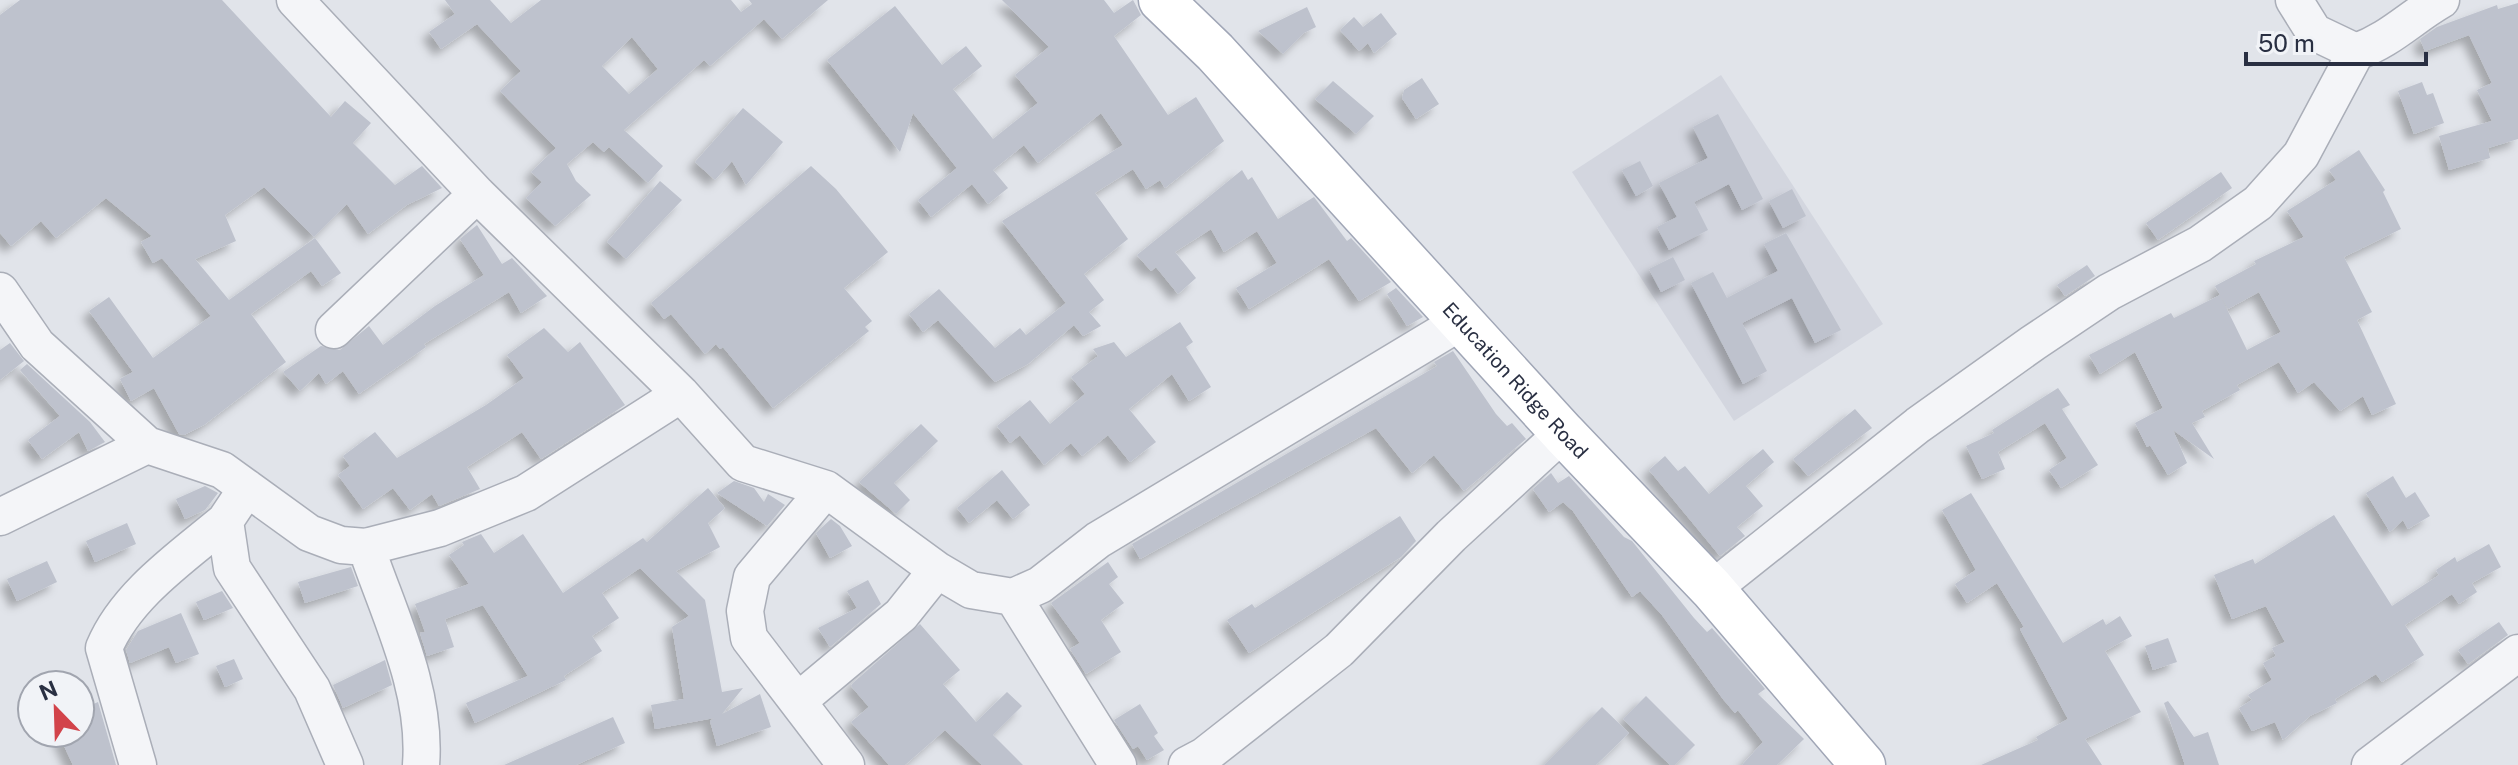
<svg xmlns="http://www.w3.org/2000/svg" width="2518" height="765" viewBox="0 0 2518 765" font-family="'Public Sans',sans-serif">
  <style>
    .built { fill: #d3d6df }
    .building { fill: #bec2cd; fill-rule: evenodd; filter: url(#shadow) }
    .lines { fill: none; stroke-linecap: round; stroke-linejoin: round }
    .minor-casing { stroke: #aaaeb8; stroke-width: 39 }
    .major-casing { stroke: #a0a6b6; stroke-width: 47 }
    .minor { stroke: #f4f5f8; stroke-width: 36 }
    .major { stroke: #fff; stroke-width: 44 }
    .labels { text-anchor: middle; stroke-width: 6; stroke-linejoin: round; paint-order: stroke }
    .street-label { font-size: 20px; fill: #292f42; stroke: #f1f3f7 }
  </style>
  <defs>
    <filter id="shadow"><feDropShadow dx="-7" dy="7" stdDeviation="4" flood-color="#0004"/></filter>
  </defs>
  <rect width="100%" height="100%" fill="#e1e4ea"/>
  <path class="built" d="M1721 75 1883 324 1734 421 1572 172Z"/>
  <path class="building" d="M20 0H222L331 117 345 101 371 123 353 143 395 185 422 166 442 188 407 205 368 234 347 204 314 237 264 187 225 215 236 241 195 259 229 300 315 238 341 273 322 286 311 271 251 314 286 362 204 425 184 435 179 434 154 388 131 401 120 379 133 372 89 311 109 297 153 358 211 316 162 258 153 263 141 242 152 236 106 198 56 238 41 221 11 246 0 233V15Z
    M445 0H490L511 23 541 0H731L741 12 752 4 749 0H828L782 39 764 19 710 66 704 60 624 130 663 166 648 183 609 147 604 152 593 142 567 164 576 181 591 195 555 226 526 198 542 182 531 172 556 148 500 91 521 71 477 24 441 49 429 32 455 14ZM632 37 658 69 629 94 602 66Z
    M1002 0H1104L1114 13 1133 0 1141 15 1114 36 1168 115 1196 97 1224 141 1165 188 1160 180 1146 189 1133 169 1095 193 1128 239 1084 274 1104 300 1089 312 1101 326 1083 336 1074 325 1028 364 995 382 938 320 923 332 909 314 939 289 995 348 1020 328 1026 335 1066 303 1002 221 1123 145 1101 113 1038 163 1024 145 993 170 1008 188 988 204 972 184 931 217 918 200 957 168 913 113 900 152 827 60 895 6 942 65 966 46 982 66 953 89 993 139 1038 103 1015 75 1049 47Z
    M2518 3V139L2488 148 2490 158 2449 170 2439 136 2492 121 2477 90 2492 83 2469 35 2425 51 2420 39 2437 27 2497 5 2498 9Z
    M1307 7 1316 27 1304 33 1283 54 1258 31Z
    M1381 13 1397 34 1374 53 1368 43 1359 51 1340 30 1354 17 1363 27Z
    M1422 78 1439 104 1416 119 1402 98 1404 90Z
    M1333 81 1374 116 1356 134 1315 99Z
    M2422 82 2427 95 2433 93 2444 123 2414 134 2398 91Z
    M743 108 783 142 746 185 732 161 715 180 695 162Z
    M1718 114 1763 199 1742 210 1729 184 1694 202 1708 230 1669 250 1657 227 1677 217 1659 183 1708 158 1693 127Z
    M2359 150 2385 190 2383 192 2401 229 2344 257 2372 312 2357 320 2396 404 2372 415 2363 396 2340 411 2314 382 2298 393 2279 362 2237 385 2240 390 2202 411 2205 417 2192 423 2214 459 2173 430 2187 463 2168 475 2150 445 2147 447 2135 423 2163 408 2135 352 2100 374 2089 355 2171 313 2174 318 2220 295 2247 350 2281 332 2259 292 2228 309 2215 286 2256 264 2254 261 2304 237 2287 211 2336 180 2329 170Z
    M1640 161 1653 186 1636 196 1622 170Z
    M811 166 836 189 888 252 844 288 872 321 865 327 869 331 773 408 723 347 720 349 716 344 705 354 671 314 664 319 651 303Z
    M1242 170 1248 180 1252 177 1278 219 1314 197 1347 241 1351 238 1391 282 1359 301 1329 259 1249 309 1236 288 1277 263 1257 231 1224 252 1211 229 1175 252 1196 278 1178 294 1156 267 1151 271 1137 255Z
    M2221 172 2232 188 2158 240 2146 223Z
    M660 181 682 200 626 259 607 242Z
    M1792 189 1806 216 1783 228 1769 201Z
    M477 225 502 264 512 258 547 296 521 313 509 292 424 344 426 347 359 394 343 371 326 384 319 373 300 391 283 372 321 346 340 350 369 326 383 345 435 306 484 275 460 239Z
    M1786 233 1841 330 1815 343 1792 298 1742 323 1767 371 1743 384 1691 283 1713 272 1727 298 1778 271 1764 244Z
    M1673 257 1685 280 1661 292 1649 269Z
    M2087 265 2095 276 2065 296 2057 285Z
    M1396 288 1423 317 1407 326 1387 294Z
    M1180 322 1193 342 1186 347 1211 387 1189 401 1172 374 1129 409 1156 442 1130 462 1108 435 1082 456 1071 443 1044 465 1020 435 1010 443 997 426 1030 400 1050 424 1085 394 1071 377 1098 356 1093 349 1114 342 1126 357Z
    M544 328 568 352 580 342 625 405 541 459 522 432 467 467 480 489 439 506 432 494 410 510 393 488 363 509 338 475 350 466 343 456 375 432 397 458 486 405 524 378 507 355Z
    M10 343 24 361 0 380V350Z
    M1453 351 1496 414 1507 426 1512 423 1526 439 1464 491 1434 455 1412 473 1376 428 1140 559 1132 544 1437 366 1434 362Z
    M27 364 90 422 105 442 88 451 79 432 42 459 28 440 60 416 20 370Z
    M2058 388 2070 405 2062 409 2098 465 2061 488 2049 470 2067 458 2045 423 1998 452 2005 469 1982 479 1966 446 1994 433 1992 430Z
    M1855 409 1872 428 1808 476 1793 459Z
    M921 424 938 441 894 483 910 500 896 514 859 482Z
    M1763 449 1774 462 1746 486 1763 506 1737 527 1745 536 1720 556 1649 470 1665 456 1678 471 1685 466 1709 494Z
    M1002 470 1030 505 1013 519 997 500 969 523 957 508Z
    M1551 473 1558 483 1569 476 1624 537 1632 541 1694 618 1707 632 1712 628 1761 684 1765 689 1758 694 1804 739 1777 765H1742L1763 742 1738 710 1735 713 1723 699 1662 615 1640 591 1632 597 1573 511 1563 502 1549 512 1533 489Z
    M2393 476 2406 498 2415 492 2430 516 2408 529 2403 520 2390 532 2366 493Z
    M734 481 754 488 764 502 768 494 785 505 767 526 717 493Z
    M205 486 218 493 205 510 185 519 176 499Z
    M708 488 725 508 708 523 720 547 676 571 705 600 722 692 743 688 722 714 760 694 771 727 717 746 710 721 714 718 655 729 651 705 684 699 672 627 689 616 640 568 602 593 619 618 592 636 602 651 564 676 566 680 475 723 466 703 528 676 483 605 445 619 454 647 427 656 420 633 425 632 415 604 469 584 449 555 464 545 462 542 481 534 494 553 523 534 563 593 643 538 647 542Z
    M1971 493 2063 643 2103 619 2106 625 2120 616 2132 636 2105 651 2141 712 2085 739 2102 765H1981L2038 740 2036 737 2068 719 2020 629 2024 627 1997 583 1967 603 1955 584 1976 570 1942 510Z
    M2334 515 2392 606 2439 575 2436 570 2455 557 2457 562 2489 544 2501 567 2472 583 2477 592 2459 604 2452 594 2405 625 2424 655 2382 682 2376 674 2335 699 2337 703 2310 716 2283 740 2275 722 2252 731 2239 708 2252 700 2248 695 2272 680 2263 663 2276 656 2272 648 2285 642 2266 606 2232 619 2214 575 2253 559 2255 564Z
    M1400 516 1416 541 1401 557 1249 653 1227 620 1252 604 1255 608Z
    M831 519 840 526 852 546 830 558 816 533Z
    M127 523 136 544 95 562 86 541Z
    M47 561 57 582 17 601 7 579Z
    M1108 562 1118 577 1109 584 1124 603 1101 620 1121 652 1086 674 1070 649 1080 643 1051 603Z
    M351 567 358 586 305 603 298 582Z
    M868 580 881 604 830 647 818 628 857 608 847 591Z
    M222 591 233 608 204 620 196 602Z
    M181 613 199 654 176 663 169 647 130 663 126 650 138 631Z
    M2499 622 2508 635 2468 664 2458 650Z
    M920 624 960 670 943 684 976 722 1007 692 1022 706 993 735 1023 765H982L945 730 905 765H889L851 722 869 707 851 686 853 683Z
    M2168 638 2177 662 2153 670 2145 646Z
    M234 659 243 679 225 687 216 666Z
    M385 660 392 685 343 708 333 685Z
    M1646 696 1695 745 1675 765H1670L1623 719Z
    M2168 701 2194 737 2208 732 2219 765H2185L2164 703Z
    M98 702 116 765H73L58 733H80V710Z
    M1140 704 1158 733 1154 736 1164 750 1147 760 1138 746 1133 749 1114 720Z
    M1602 707 1629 733 1596 765H1544Z
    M613 717 625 743 576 765H504Z"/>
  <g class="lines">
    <defs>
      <path id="minor" d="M295 0 477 194 681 394 743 463 826 489 937 570 971 590 1013 597 1040 585 1098 540 1462 321
        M2294 0 2314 32 2356 52
        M0 291 37 345 147 445 222 470 309 533 341 545 366 547 440 528 526 493 681 394
        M334 330 477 194
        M247 488 225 521 232 568 312 689 345 765
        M826 489 752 577 745 611 749 638 846 765
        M0 517 147 445
        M366 547C390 617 427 690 421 765
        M1712 589 1918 425 2033 343 2109 292 2200 244 2258 203 2301 155 2356 52C2390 40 2410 18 2441 0
        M1013 597 1118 765
        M798 701 901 615 937 570
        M138 765 104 648C126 595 182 557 225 521
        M1187 765 1204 756 1339 650 1451 536 1563 433
        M2370 765 2518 653"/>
      <g id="major">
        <path id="s1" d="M1161 0 1215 52 1563 433 1712 589 1863 765"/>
      </g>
    </defs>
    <use href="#minor" class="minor-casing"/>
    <use href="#major" class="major-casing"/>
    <use href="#minor" class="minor"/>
    <use href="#major" class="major"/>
  </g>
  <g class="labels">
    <g class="street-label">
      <text dy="7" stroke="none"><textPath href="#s1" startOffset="520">Education Ridge Road</textPath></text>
    </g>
  </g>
  <g transform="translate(56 709) rotate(337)"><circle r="38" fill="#f1f3f7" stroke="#a1a5af" stroke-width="2"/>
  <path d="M0-6L14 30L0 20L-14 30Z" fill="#d2434a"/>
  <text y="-12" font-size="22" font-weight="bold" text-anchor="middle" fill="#292f42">N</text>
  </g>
  <path d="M2246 52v12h180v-12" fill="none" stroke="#292f42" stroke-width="4"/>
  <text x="2258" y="52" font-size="24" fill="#292f42" stroke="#f1f3f7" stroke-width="6" paint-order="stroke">50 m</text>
</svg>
